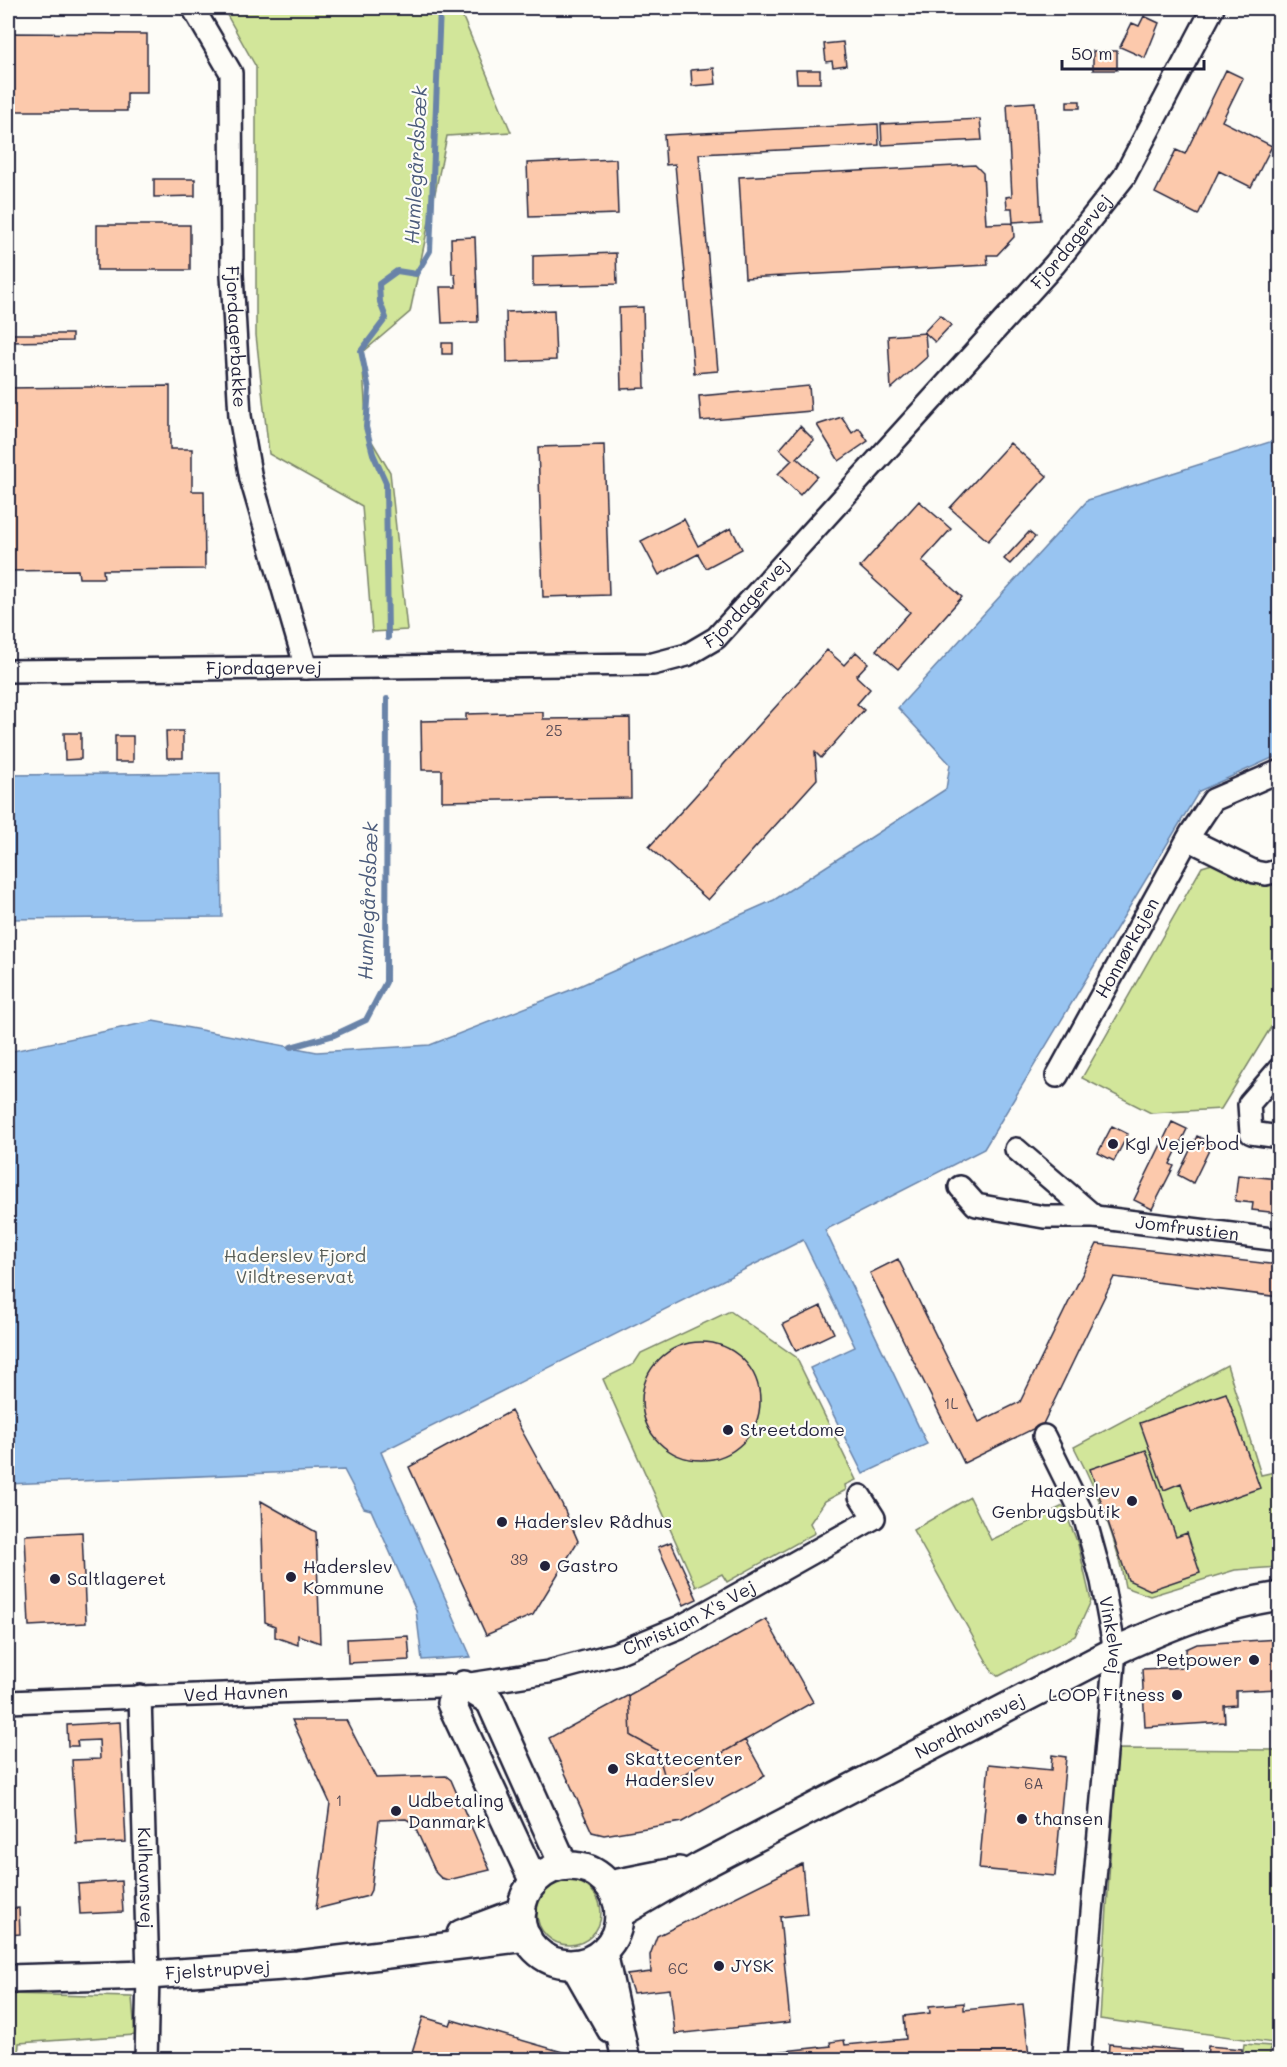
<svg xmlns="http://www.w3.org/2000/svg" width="1287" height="2067" viewBox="0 0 1287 2067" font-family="Mali,sans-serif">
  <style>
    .green { fill: #d2e69a; stroke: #7a846a; stroke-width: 1.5 }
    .water { fill: #98c4f1; stroke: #6983a8; stroke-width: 1.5 }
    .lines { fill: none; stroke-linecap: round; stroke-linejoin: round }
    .stream { stroke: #6983a8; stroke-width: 6 }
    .building { fill: #fcc9ac; stroke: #22223b; stroke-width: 1.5 }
    .minor-casing { stroke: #22223b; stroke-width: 26 }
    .tertiary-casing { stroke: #22223b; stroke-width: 32 }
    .minor { stroke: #fdfcf7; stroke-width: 21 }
    .tertiary { stroke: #fdfcf7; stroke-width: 27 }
    .poi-dot { fill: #22223b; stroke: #fdfcf7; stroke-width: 2 }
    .labels { text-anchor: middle; stroke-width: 4.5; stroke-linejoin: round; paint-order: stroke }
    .number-label { font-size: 15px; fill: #584c57 }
    .street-label { font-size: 18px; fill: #22223b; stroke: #fdfcf7 }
    .poi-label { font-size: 18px; fill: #22223b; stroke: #fdfcf7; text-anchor: start }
    .park-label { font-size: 18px; fill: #575d58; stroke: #fdfcf7 }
    .water-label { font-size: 20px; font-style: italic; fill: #4b5b7b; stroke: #fdfcf7 }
  </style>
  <rect width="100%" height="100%" fill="#fdfcf7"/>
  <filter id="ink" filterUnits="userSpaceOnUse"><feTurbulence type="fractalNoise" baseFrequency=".0167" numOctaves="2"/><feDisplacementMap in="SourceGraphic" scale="12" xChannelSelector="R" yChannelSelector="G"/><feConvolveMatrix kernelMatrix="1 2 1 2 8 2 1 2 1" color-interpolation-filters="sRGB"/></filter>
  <g filter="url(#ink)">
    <path class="green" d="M223 8H459L511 132 447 136 410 312 362 353 367 433 390 472 407 630 372 632 362 506 269 454 256 335V67Z
      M1212 864 1279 887V1014L1221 1109 1151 1113 1082 1078 1202 867Z
      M730 1311 796 1357 856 1480 845 1485 846 1490 825 1501 810 1523 815 1533 727 1582 722 1574 696 1587 603 1379 634 1364 641 1353Z
      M1227 1365 1261 1475 1279 1471V1567L1235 1570 1150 1596 1125 1587C1117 1538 1097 1491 1074 1447Z
      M970 1497 991 1540 1063 1506 1078 1544 1091 1601 1075 1636 999 1676 992 1671 913 1530Z
      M1117 1749 1279 1750 1280 1984 1273 2043 1100 2019Z
      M537 1913a32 32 0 1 1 64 0a32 32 0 1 1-64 0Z
      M8 1994 132 1997 135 2035 19 2043 18 2059H8Z
      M1244 2044 1271 2046 1269 2059H1242Z"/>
    <path class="water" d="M1279 439V755L1199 791 984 1149 825 1230 927 1444 863 1474 810 1368 855 1347 803 1240 381 1452 471 1657 422 1660 416 1610 371 1510 364 1508 344 1470 8 1484V1052L153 1021 317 1052 430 1045 568 991 774 900 946 789 950 764 898 708 1088 500Z
      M220 773 222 917 8 919V775Z"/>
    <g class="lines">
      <path class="stream" d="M388 638 386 483 373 454 366 427 369 389 361 351 386 318 380 302 379 284 397 271 416 274 430 251 440 8
        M291 1047 334 1035 366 1020 386 982 387 699"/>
    </g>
    <path class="building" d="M1144 16 1159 23 1145 58 1120 47 1132 23 1139 26Z
      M8 33 147 34V93H127V111H8Z
      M843 42 846 65 833 67 832 61 826 62 824 44Z
      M1093 51H1117V70H1093Z
      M714 68 716 84 692 86 691 70Z
      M796 70H820V83H797Z
      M1226 70 1243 78 1222 121 1272 146 1251 187 1219 171 1198 215 1155 193 1176 150 1185 154Z
      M1067 101H1080V108H1067Z
      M1035 102 1041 220 1013 222 1012 208H1007L1006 197 1012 196 1007 104Z
      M980 119 982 140 882 145 881 124Z
      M878 124 879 145 699 154 718 371 694 373 675 164 666 165 664 135Z
      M616 159 618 214 529 217 527 163Z
      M975 165 983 173 986 224 1013 223 1014 237 997 255H987L988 265 745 278 739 177Z
      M154 179H195V196L154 197Z
      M97 225H190V270H97Z
      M475 237 478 322 442 323 440 287H456L455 274H452L451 238Z
      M616 253 617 284 533 286V256Z
      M643 307 645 388 621 389 619 308Z
      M554 310 556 360 507 362 506 312Z
      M940 315 951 325 935 342 924 332Z
      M925 333 927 357 891 389 888 336Z
      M8 334H72V341L8 342Z
      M442 343H452V354H442Z
      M170 386V449H192V491H204L205 569 103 570 104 578H79L78 570 8 571V388Z
      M809 386 811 411 701 421 699 396Z
      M842 417 852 433 859 428 868 441 839 461 817 425Z
      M800 426 814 440 797 458 817 476 800 495 778 474 792 460 780 449Z
      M1010 443 1047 476 988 541 950 508Z
      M604 445 609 595 543 597 538 447Z
      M919 501 951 529 922 561 962 597 898 669 876 650 910 612 860 567Z
      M684 519 698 546 731 528 742 549 706 568 698 554 659 575 641 541Z
      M1029 532 1035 537 1010 564 1004 559Z
      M827 650 844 665 856 652 868 663 856 676 870 689 857 704 864 710 821 758 815 752 817 779 708 900 649 847Z
      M543 712V719L630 718 631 798 442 801V770H422L421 721 466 720V714Z
      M166 731H183V758H167Z
      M64 733H81V759L65 760Z
      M115 736H133V762H115Z
      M1172 1122 1187 1129 1170 1164 1174 1166 1152 1209 1134 1200Z
      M1112 1126 1128 1134 1114 1161 1098 1153Z
      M1197 1136 1212 1144 1193 1183 1178 1175Z
      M1238 1175 1280 1179V1213L1252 1210 1253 1203 1235 1201Z
      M1097 1244 1280 1265V1297L1114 1277 1043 1424 964 1463 870 1273 898 1259 979 1422 1020 1402Z
      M821 1306 834 1333 796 1351 783 1324Z
      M642 1401a59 59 0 1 1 118 0a59 59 0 1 1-118 0Z
      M1226 1393 1260 1488 1191 1512 1181 1483 1164 1490 1140 1423Z
      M511 1411 562 1504 578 1541 533 1615 486 1635 409 1467Z
      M1146 1450 1176 1537 1187 1533 1200 1573 1150 1590 1128 1580 1090 1469Z
      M261 1501 316 1532 320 1643 298 1635V1645L275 1637V1626L265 1622Z
      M82 1532 86 1623 29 1626 25 1535Z
      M671 1542 697 1599 684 1605 658 1547Z
      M766 1619 813 1702 667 1784 657 1750 631 1736 629 1695Z
      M408 1636 410 1660 348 1663 347 1639Z
      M1280 1639V1689L1236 1691V1705L1224 1706 1225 1722 1145 1727 1142 1669 1187 1667 1186 1649 1197 1644Z
      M629 1695 631 1736 657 1750 667 1784 745 1740 765 1776 682 1822 604 1835 592 1832 549 1738Z
      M292 1720H346L376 1778 446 1776 451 1780 490 1870 448 1880 441 1878 436 1873 413 1823 406 1819 379 1820 371 1890 368 1896 316 1909 330 1803Z
      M120 1722 126 1842 77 1844 72 1760 100 1759 99 1740 77 1741 78 1746H68L67 1725Z
      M1052 1755 1066 1757 1055 1876 979 1869 989 1764 1051 1770Z
      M802 1864 807 1914 780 1917 790 2022 675 2034 670 1989 633 1993 627 1975 651 1972 650 1955 657 1936Z
      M121 1881 123 1912 80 1914 78 1884Z
      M19 1908 20 1934 8 1935V1909Z
      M964 2003V2010L1023 2004 1029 2056 1046 2055 1047 2060H697L831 2046 830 2042 844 2040 845 2045 906 2039 904 2016 930 2013 929 2006Z
      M423 2017 450 2025 452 2020 580 2057 579 2060H437L412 2052Z
      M1109 2044 1182 2050V2057L1207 2059 1208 2046 1242 2049V2060H1108Z"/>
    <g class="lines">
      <defs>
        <g id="minor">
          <path id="s1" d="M193 8 231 73 232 275 240 416 251 479 306 668"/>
          <path id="s2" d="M8 671 653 664 687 655 716 638 1055 264 1124 177 1213 8"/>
          <path d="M1188 839 1255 872 1266 874 1280 870"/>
          <path d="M1280 1068 1249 1104 1251 1133 1280 1137"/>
          <path id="s3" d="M1057 1076 1191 833 1213 800 1280 771"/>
          <path d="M1016 1149 1095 1217"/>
          <path id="s4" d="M960 1187 976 1205 1044 1217H1095L1280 1240"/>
          <path id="s5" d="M1044 1436 1085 1519 1102 1581 1115 1651 1079 2060"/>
          <path id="s6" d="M140 1696 148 1975 146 2060"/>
          <path id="s7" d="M8 1702 464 1685 548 1672 615 1654 680 1627 874 1518 860 1496"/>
        </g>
        <g id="tertiary">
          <circle cx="570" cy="1915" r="49"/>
          <path d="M534 1882 451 1703 464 1685 490 1701 564 1866"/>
          <path d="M609 1885 679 1871"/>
          <path id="s8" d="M619 1914 701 1866 1115 1651C1169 1626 1221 1605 1280 1596"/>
          <path d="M461 1934 522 1911"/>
          <path d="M603 1952 626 2060"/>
          <path d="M574 1964 611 2029"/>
          <path id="s9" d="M8 1979 148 1975 298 1965 527 1937"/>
        </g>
      </defs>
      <use href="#minor" class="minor-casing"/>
      <use href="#tertiary" class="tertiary-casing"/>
      <use href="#minor" class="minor"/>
      <use href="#tertiary" class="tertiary"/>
    </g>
  </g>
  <g class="poi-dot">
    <circle cx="1113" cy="1144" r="6"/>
    <circle cx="728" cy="1430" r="6"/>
    <circle cx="1132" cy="1501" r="6"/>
    <circle cx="502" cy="1522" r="6"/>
    <circle cx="545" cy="1566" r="6"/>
    <circle cx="291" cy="1577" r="6"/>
    <circle cx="55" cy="1579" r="6"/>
    <circle cx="1254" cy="1660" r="6"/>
    <circle cx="1177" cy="1695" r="6"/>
    <circle cx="613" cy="1769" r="6"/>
    <circle cx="396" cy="1811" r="6"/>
    <circle cx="1022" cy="1819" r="6"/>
    <circle cx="719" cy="1966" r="6"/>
  </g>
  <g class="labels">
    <g class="number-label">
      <text x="554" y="736">25</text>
      <text x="951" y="1409">1L</text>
      <text x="519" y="1565">39</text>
      <text x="1034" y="1789">6A</text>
      <text x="339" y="1806">1</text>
      <text x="678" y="1974">6C</text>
    </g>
    <g class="street-label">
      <text dy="6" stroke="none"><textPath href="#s2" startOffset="1246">Fjordagervej</textPath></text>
      <text dy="6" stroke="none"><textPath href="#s1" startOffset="339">Fjordagerbakke</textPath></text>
      <text dy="6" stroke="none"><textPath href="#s2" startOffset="760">Fjordagervej</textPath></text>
      <text dy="6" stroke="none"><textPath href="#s2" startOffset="256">Fjordagervej</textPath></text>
      <text dy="6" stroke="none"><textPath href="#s3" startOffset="146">Honnørkajen</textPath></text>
      <text dy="6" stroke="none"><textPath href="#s4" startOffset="237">Jomfrustien</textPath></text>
      <text dy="6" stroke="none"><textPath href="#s7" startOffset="693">Christian X's Vej</textPath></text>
      <text dy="6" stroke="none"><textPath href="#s5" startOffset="212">Vinkelvej</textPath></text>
      <text dy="6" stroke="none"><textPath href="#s7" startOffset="228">Ved Havnen</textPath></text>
      <text dy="6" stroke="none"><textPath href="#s8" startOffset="398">Nordhavnsvej</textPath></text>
      <text dy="6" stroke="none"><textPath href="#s6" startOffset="182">Kulhavnsvej</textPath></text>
      <text dy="6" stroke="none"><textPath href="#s9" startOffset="210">Fjelstrupvej</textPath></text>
    </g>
    <g class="poi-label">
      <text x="1125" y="1150">Kgl Vejerbod</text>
      <text x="740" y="1436">Streetdome</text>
      <text x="1120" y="1497" text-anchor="end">Haderslev<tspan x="1120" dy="21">Genbrugsbutik</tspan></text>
      <text x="514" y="1528">Haderslev Rådhus</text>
      <text x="557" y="1572">Gastro</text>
      <text x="303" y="1573">Haderslev<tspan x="303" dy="21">Kommune</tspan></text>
      <text x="67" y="1585">Saltlageret</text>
      <text x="1242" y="1666" text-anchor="end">Petpower</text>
      <text x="1165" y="1701" text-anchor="end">LOOP Fitness</text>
      <text x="625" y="1765">Skattecenter<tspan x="625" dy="21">Haderslev</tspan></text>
      <text x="408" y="1807">Udbetaling<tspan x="408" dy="21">Danmark</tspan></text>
      <text x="1034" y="1825">thansen</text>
      <text x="731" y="1972">JYSK</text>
    </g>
    <g class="park-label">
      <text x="295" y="1262">Haderslev Fjord<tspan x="295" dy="21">Vildtreservat</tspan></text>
    </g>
    <g class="water-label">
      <text transform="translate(416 165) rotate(-87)" y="7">Humlegårdsbæk</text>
      <text transform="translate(368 901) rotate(-88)" y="7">Humlegårdsbæk</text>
    </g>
  </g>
  <rect width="1287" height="2067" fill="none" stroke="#fdfcf7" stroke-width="30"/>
  <rect x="15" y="15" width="1257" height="2037" fill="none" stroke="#22223b" stroke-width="2" filter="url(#ink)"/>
  <path d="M1062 60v9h142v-9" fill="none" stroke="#22223b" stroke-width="3"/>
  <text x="1071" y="60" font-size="18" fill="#22223b" stroke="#fdfcf7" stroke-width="4.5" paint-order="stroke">50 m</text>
</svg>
